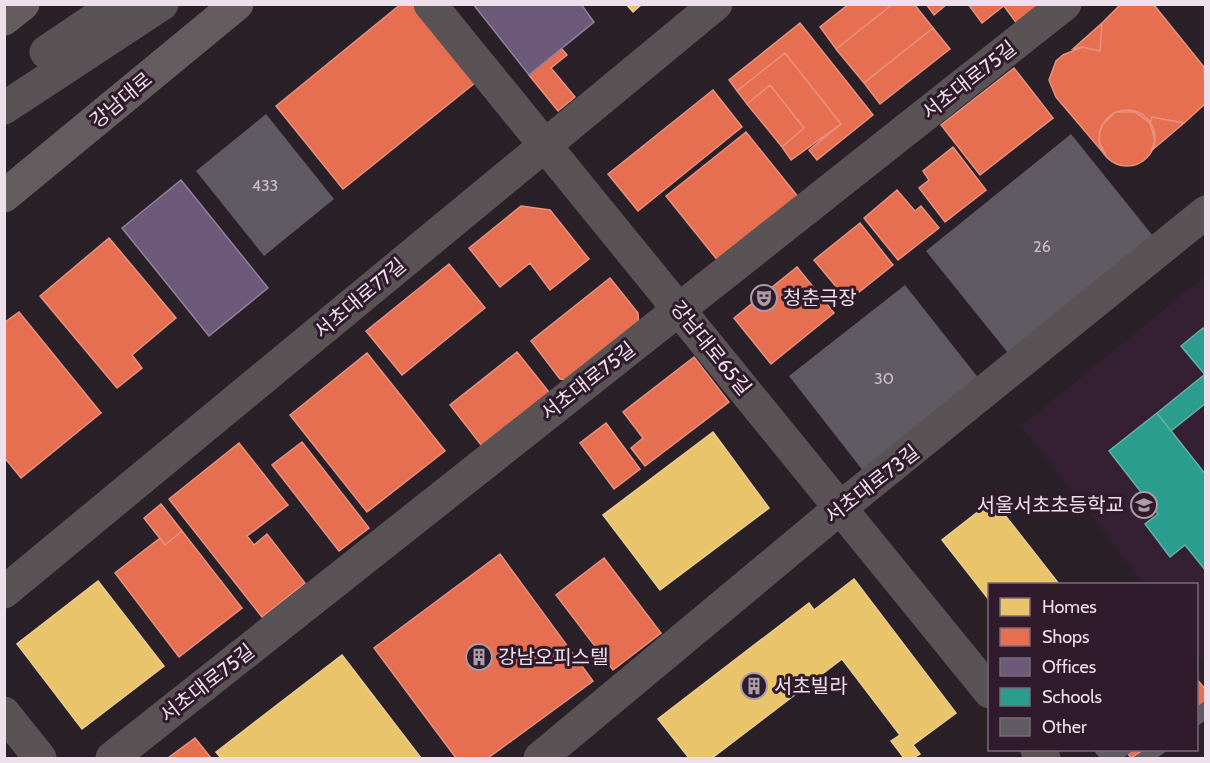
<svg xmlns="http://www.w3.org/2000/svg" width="1210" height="763" viewBox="0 0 1210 763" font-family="Cabin,'Noto Sans KR',sans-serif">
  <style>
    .built { fill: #351f32 }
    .homes { fill: #e9c46a; stroke: #eacc91; stroke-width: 1.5 }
    .shops { fill: #e76f51; stroke: #e9917f; stroke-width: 1.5 }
    .offices { fill: #6d597a; stroke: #93829c; stroke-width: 1.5 }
    .schools { fill: #2a9d8f; stroke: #64b1ab; stroke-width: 1.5 }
    .building { fill: #605a63 }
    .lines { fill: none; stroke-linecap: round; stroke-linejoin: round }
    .minor { stroke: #595356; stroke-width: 33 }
    .major { stroke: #645c5f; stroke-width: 33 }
    .labels { text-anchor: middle; stroke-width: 6; stroke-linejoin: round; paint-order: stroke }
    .number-label { font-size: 16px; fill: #cabec9 }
    .street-label { font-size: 20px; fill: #ede0eb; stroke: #2f1b2c }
    .poi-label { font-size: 20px; fill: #ede0eb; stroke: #2f1b2c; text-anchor: start }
  </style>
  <rect width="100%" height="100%" fill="#2a2028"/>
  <path class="built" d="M1205 276V664L1197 652 1196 584H1144L1021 426Z"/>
  <path class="homes" d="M626 4H642L633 12Z
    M713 432 769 508 660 590 603 515Z
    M993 500 1059 584H990V601L942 540Z
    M854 579 956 713 913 745 920 754 913 758H904L891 741 900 735 842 659 712 758H689L658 719 809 603 814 610Z
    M98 581 164 666 82 729 17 644Z
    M342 655 421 758H221L216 752Z"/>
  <path class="shops" d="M401 4H412L475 83 343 189 276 106Z
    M849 4H893L836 49 820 27Z
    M893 4H914L933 28 864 83 836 49Z
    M926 4H947L934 15Z
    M968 4H1006L982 23Z
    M1006 4H1051L1021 29 1004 6Z
    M1121 4H1153L1158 10 1204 67 1206 103 1184 123 1152 117 1150 123 1135 112H1116L1103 124 1100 132 1099 141 1106 156 1056 97 1049 80 1056 61 1063 55 1082 47 1100 51 1102 23Z
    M800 23 873 115 817 160 809 150 841 124 785 53 737 91 729 80Z
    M1102 23 1100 51 1082 47 1073 49Z
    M933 28 950 49 880 104 864 83Z
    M561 48 567 55 551 68 575 97 558 111 529 75Z
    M785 53 841 124 791 160 782 147 804 128 770 85 747 104 737 91Z
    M1014 68 1053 118 980 175 941 125Z
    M770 85 804 128 782 147 747 104Z
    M713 90 742 127 638 211 608 174Z
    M1099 138a28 28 0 1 1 56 0a28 28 0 1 1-56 0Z
    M1152 117 1184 123 1151 151 1155 141 1150 123Z
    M746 132 803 203 723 267 666 196Z
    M953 147 986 190 945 222 919 188 929 180 923 171Z
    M897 190 915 211 921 206 939 228 898 260 864 218Z
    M521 206 550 210 589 259 550 290 530 263 500 287 469 248Z
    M860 223 893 265 848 301 814 260Z
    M109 238 176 318 132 355 142 368 117 388 40 296Z
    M449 264 485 308 402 375 366 331Z
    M797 267 834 313 771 364 734 318Z
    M610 278 638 313 639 329 574 381 560 379 531 341Z
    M19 312 101 413 21 478 4 457V323Z
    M517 352 552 396 485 450 450 405Z
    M367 353 445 451 367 512 290 415Z
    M694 357 729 402 645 466 631 448 643 438 623 412Z
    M606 423 640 469 614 489 580 443Z
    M302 442 369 528 339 551 272 465Z
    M239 443 288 505 247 536 254 545 267 534 305 583 262 617 169 499Z
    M161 504 182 531 165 545 144 518Z
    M182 531 242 608 179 657 115 573 160 538 165 545Z
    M500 554 593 681 488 758H456L374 648Z
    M604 558 661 633 613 670 556 595Z
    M1196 678 1206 690V700L1196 707Z
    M195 738 211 758H168Z
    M1134 750H1144L1131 758 1128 754Z"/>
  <path class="offices" d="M473 4H581L594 22 529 75Z
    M181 180 268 288 209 336 122 228Z"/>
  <path class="schools" d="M1203 328 1206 332V376L1181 346Z
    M1204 375 1206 403 1171 431 1157 413Z
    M1157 413 1206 475V571L1185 545 1170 557 1145 524 1158 514 1109 451Z"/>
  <path class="building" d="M266 114 334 199 264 256 196 171Z
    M1071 134 1157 241 1012 358 926 251Z
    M905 285 980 380 864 472 789 376Z
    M1206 700V720L1196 727V707Z
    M1093 750H1134L1123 758H1100Z
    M1144 750H1168L1157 758H1133Z"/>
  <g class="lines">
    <path class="minor" d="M430 4 990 692
      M46 52 117 4
      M4 108 162 4
      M4 592 716 4
      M4 713 40 758
      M1037 750 1044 758
      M112 758 1065 4
      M540 758 839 509 1206 212"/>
    <path class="major" d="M4 19 23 4
      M4 196 237 4"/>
  </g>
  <defs>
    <symbol id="theatre-ring" viewBox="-11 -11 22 22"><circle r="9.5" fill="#2f1b2c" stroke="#a99da7" stroke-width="1.5"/><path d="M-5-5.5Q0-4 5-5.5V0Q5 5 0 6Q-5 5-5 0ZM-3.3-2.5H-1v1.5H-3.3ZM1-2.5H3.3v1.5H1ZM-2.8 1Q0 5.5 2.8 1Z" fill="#a99da7"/></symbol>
    <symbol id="school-ring" viewBox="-11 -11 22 22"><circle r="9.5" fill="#2f1b2c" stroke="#a99da7" stroke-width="1.5"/><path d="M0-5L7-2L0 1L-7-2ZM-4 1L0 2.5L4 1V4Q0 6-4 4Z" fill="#a99da7"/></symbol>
    <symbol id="building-ring" viewBox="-11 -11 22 22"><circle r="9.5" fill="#2f1b2c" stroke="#a99da7" stroke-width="1.5"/><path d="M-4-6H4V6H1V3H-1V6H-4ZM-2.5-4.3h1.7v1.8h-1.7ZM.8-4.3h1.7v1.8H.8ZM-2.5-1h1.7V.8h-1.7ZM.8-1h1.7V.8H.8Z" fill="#a99da7"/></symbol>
  </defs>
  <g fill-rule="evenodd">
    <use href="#theatre-ring" x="749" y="283" width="30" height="30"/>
    <use href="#school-ring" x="1129" y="490" width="30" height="30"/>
    <use href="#building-ring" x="464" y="642" width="30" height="30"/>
    <use href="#building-ring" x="739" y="671" width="30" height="30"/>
  </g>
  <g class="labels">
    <g class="number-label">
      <text x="265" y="191">433</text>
      <text x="1042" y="252">26</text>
      <text x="884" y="384">30</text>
    </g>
    <g class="street-label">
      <text transform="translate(969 80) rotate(-38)" y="7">서초대로75길</text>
      <text transform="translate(121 100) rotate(-40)" y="7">강남대로</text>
      <text transform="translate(360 298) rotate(-40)" y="7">서초대로77길</text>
      <text transform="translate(711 348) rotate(51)" y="7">강남대로65길</text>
      <text transform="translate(588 381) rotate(-38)" y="7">서초대로75길</text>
      <text transform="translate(872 484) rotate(-38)" y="7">서초대로73길</text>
      <text transform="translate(207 683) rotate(-38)" y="7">서초대로75길</text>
    </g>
    <g class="poi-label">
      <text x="783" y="305">청춘극장</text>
      <text x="1124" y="512" text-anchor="end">서울서초초등학교</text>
      <text x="498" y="664">강남오피스텔</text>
      <text x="774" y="693">서초빌라</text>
    </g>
  </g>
  <rect width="1210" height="763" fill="none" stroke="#ede0eb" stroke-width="12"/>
  <rect x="988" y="583" width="210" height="168" fill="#2f1b2c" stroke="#7b6a78" stroke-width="1.5"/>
  <rect x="1000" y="598" width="30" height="18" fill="#e9c46a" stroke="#7b6a78" stroke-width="1.5"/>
  <text x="1042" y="613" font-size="18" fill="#ede0eb">Homes</text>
  <rect x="1000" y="628" width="30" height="18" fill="#e76f51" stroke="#7b6a78" stroke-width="1.5"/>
  <text x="1042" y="643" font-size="18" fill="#ede0eb">Shops</text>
  <rect x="1000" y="658" width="30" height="18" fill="#6d597a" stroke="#7b6a78" stroke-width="1.5"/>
  <text x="1042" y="673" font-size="18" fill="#ede0eb">Offices</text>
  <rect x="1000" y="688" width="30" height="18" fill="#2a9d8f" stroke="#7b6a78" stroke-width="1.5"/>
  <text x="1042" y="703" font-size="18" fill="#ede0eb">Schools</text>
  <rect x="1000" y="718" width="30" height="18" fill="#605a63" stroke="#7b6a78" stroke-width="1.5"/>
  <text x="1042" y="733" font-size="18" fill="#ede0eb">Other</text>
</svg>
